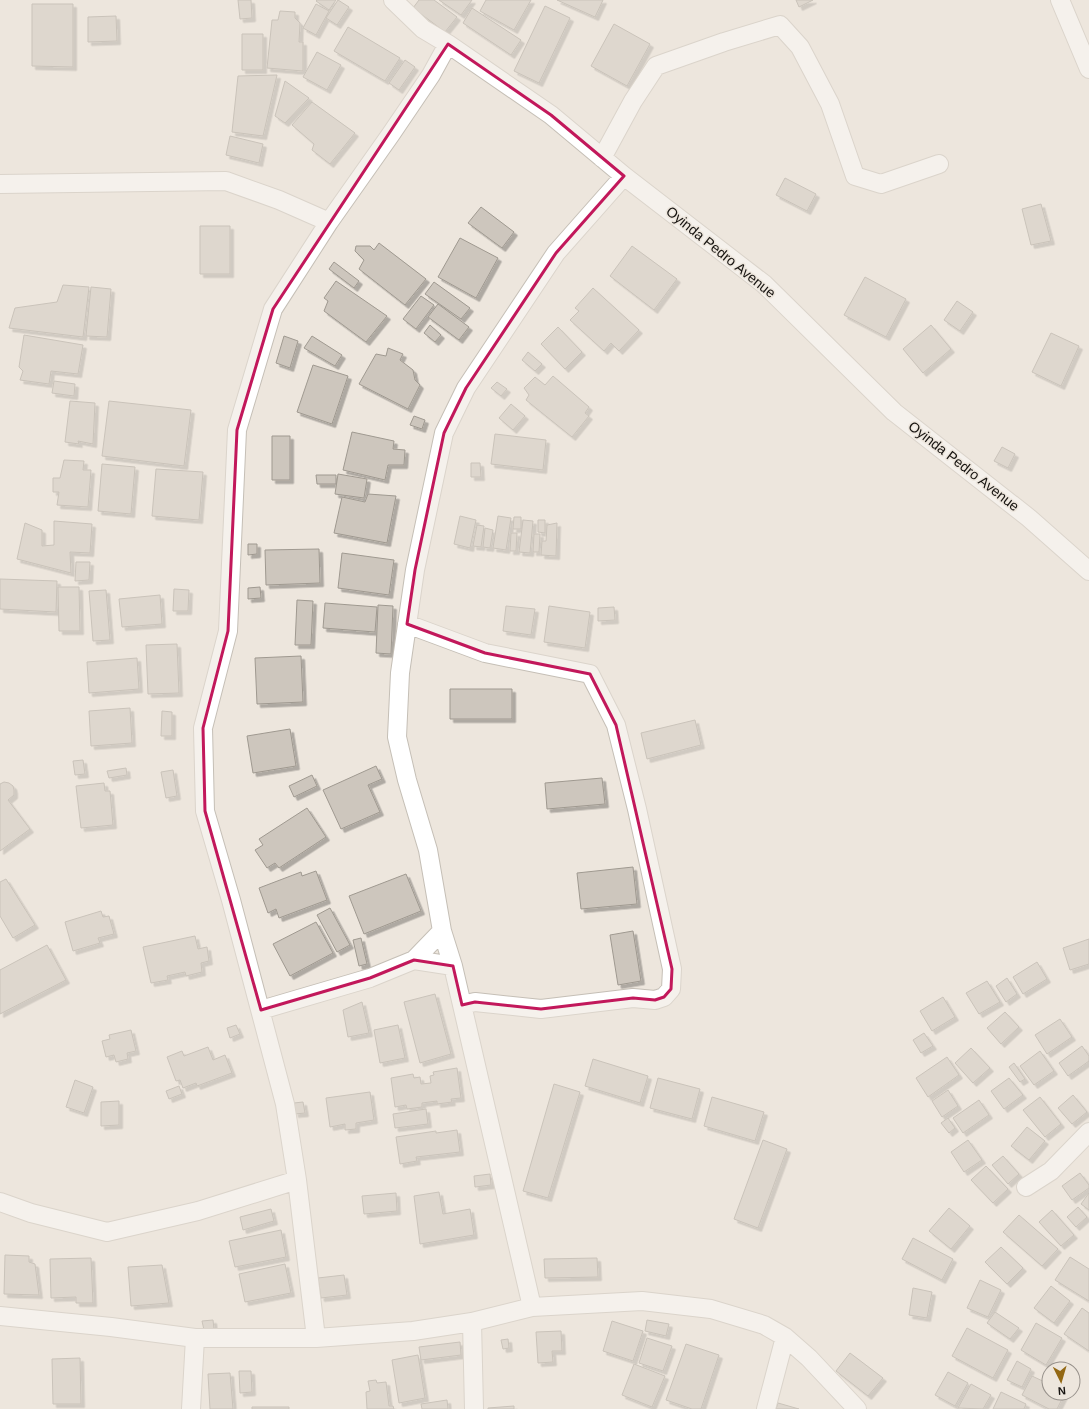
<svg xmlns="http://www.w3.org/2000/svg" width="1089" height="1409" viewBox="0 0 1089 1409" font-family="Arial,sans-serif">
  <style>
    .building { fill: #cdc6bd; stroke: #9f9990; filter: url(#shadow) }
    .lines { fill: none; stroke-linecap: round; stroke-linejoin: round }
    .minor-casing { stroke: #c5bfb6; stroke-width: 20 }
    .minor { stroke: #fff; stroke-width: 18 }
    .marked { fill: none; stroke: #c2185b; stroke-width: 3; stroke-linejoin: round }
    .labels { text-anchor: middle; stroke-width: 3; stroke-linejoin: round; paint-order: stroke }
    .street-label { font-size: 14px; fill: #15120f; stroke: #ede6dd }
  </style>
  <defs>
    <filter id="shadow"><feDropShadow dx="3.5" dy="3.5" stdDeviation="0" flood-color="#0004"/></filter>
  </defs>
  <rect width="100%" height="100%" fill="#ede6dd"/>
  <path class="building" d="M238 0H251L252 18 240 19Z
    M317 0H336L329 10 316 1Z
    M338 0 349 7 337 25 326 18Z
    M419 0H434L457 17 445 32 413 8Z
    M439 0H472L461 15Z
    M486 0H531L514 30 480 11Z
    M557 0H603L595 17Z
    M796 0H813L799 7Z
    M32 4H73V67L32 66Z
    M316 4 329 11 316 35 303 28Z
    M545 6 570 18 539 83 514 71Z
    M472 8 521 40 511 55 463 23Z
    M280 11 295 12V18L300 23 299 42H303V71L267 68 272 20H278Z
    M116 16 117 41 88 42V17Z
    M614 24 650 44 627 86 591 66Z
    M348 27 400 58 385 81 334 51Z
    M242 34H263V70H242Z
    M317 52 341 65 327 90 303 77Z
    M405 60 415 67 399 90 389 83Z
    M277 75 263 136 232 132 238 76Z
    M285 81 309 98 285 123 275 116Z
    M312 102 355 133 330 164 312 150 314 144 292 125Z
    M230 136 263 144 259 163 226 155Z
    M785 178 816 194 807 211 776 195Z
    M1041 204 1051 241 1031 245 1022 209Z
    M481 207 514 232 502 248 468 223Z
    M200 226H230V274H200Z
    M460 238 498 258 476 298 438 277Z
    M379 243 426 279 405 305 359 269 364 260 355 251 356 246H370L374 250Z
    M632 246 677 279 654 310 610 276Z
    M334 262 359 281 354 288 329 269Z
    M865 277 906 299 886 337 844 315Z
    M336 281 387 316 366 342 324 311 328 301 324 298Z
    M434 282 470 308 461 319 425 294Z
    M63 285 89 287 83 337 9 328 15 308 57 302Z
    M91 287 111 289 107 337 86 336Z
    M593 288 639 330 619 351 611 343 604 351 570 320 579 311 575 308Z
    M421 296 434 305 416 329 403 319Z
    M957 301 973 312 960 331 944 320Z
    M438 304 469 327 459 340 428 317Z
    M430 325 441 335 435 342 424 333Z
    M931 325 951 349 923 373 903 349Z
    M558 327 582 352 565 369 541 344Z
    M1051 333 1079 346 1061 386 1032 372Z
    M24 335 83 345 78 374 51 371 49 384 20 380 23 371 19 367Z
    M284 336 298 341 290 368 276 363Z
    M312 336 342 355 335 366 304 348Z
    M388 348 403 354 400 360 413 370 415 380 420 385 408 409 359 384 376 354 386 356Z
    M528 352 542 364 535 371 522 360Z
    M313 365 348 376 332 424 297 412Z
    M553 376 589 407 585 413 589 416 572 437 526 400 529 395 524 388 535 377 545 385Z
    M54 381 75 384 74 396 52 393Z
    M497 382 507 389 501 396 491 388Z
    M70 401 95 403 93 444 78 441 79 444 65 442Z
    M109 401 191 410 184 466 102 456Z
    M511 404 525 416 513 430 499 418Z
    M414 416 425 420 422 429 410 425Z
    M352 432 394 441 393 449 405 450 404 465H388L385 480 343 470Z
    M495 434 546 440 543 470 491 464Z
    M272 436H290V480H272Z
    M1002 447 1015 454 1008 468 994 461Z
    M64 460 84 461 83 470H91L88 507 57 505 59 492H53V478H60Z
    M471 463H480L481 477H471Z
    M102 464 135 467 131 514 98 511Z
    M156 469 203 472 199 520 152 516Z
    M338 474 367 479 364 498 335 494Z
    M316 475H336V484H317Z
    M368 494 396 496 387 543 334 533 342 497 365 502Z
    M460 516 476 520 470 548 454 544Z
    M498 516 511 518 506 550 493 548Z
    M514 517H521V529H513Z
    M523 520 533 521 530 553 519 552Z
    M538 520H545V533L538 532Z
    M54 521 92 524 90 553 70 552 71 573 17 559 25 523 42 530V546L54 545Z
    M557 523 556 556 541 555 542 541H546L547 525Z
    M477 525 484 526 481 547 473 546Z
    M485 528 493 530 490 548 483 547Z
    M511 533H517L516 551H510Z
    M534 534H540L539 552H533Z
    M248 544H257V554L248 555Z
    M319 549 320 583 266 585 265 550Z
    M342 553 394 560 389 595 338 588Z
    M76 562H90L89 580 75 581Z
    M0 579 57 581 56 612 0 609Z
    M58 587H79L80 631H59Z
    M260 587 261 598 248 599V588Z
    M174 589 189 590 188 611H173Z
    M106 590 110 640 93 641 89 591Z
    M160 595 162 624 122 627 119 599Z
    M297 600 313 601 311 645H295Z
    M325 603 377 607 375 632 323 628Z
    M378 605 393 606 391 654 376 653Z
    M506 606 535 609 531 635 503 631Z
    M549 606 590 612 585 648 544 642Z
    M614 607 615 620 598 621V608Z
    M177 644 179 693 148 694 146 645Z
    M301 656 303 702 257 704 255 658Z
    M137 658 139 689 89 693 87 662Z
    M450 689H512V719H450Z
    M130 708 132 743 91 746 89 711Z
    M162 711 172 712V736H161Z
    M695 720 701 745 647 759 641 733Z
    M290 729 296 766 253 773 247 736Z
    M83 760 85 774 75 775 73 761Z
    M376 766 382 779 368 785 380 812 341 829 323 790Z
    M126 768 127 775 109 778 107 771Z
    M173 770 177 796 166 798 161 772Z
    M312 775 317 786 294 797 289 786Z
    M602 778 605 804 547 809 545 783Z
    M4 782 9 783 13 786 14 790V795L8 800 30 829 0 851V784Z
    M104 783 105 791H110L113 825 81 828 76 786Z
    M307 808 326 837 279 868 275 863 267 868 255 850 263 845 259 839Z
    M633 867 637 904 581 909 577 873Z
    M316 871 327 900 279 918 276 909 268 913 259 888 301 872 302 876Z
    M406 874 421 911 364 934 349 896Z
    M6 879 35 925 13 938 0 916V882Z
    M330 908 350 945 337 952 317 915Z
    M101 911 103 917 109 916 114 934 98 938 100 943 73 951 65 922Z
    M316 922 333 953 290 976 273 944Z
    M633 931 641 981 618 985 610 935Z
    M195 936 198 949 207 947 209 961 201 963 202 972 186 976 185 972 167 976 168 980 151 983 143 947Z
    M361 938 367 964 359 966 353 940Z
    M1089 939V964L1070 970 1063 948Z
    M47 945 66 980 0 1014V970Z
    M1037 962 1047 979 1023 994 1013 977Z
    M1007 978 1017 994 1006 1002 996 986Z
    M987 981 1000 1002 979 1014 966 993Z
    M435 994 451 1054 420 1063 404 1002Z
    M943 997 955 1017 932 1031 920 1011Z
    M362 1002 369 1033 348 1037 343 1010Z
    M1005 1012 1019 1027 1001 1044 987 1028Z
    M1060 1019 1072 1037 1047 1054 1035 1035Z
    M236 1025 240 1034 230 1038 227 1028Z
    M398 1025 405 1058 380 1063 374 1030Z
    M131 1030 136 1051 127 1053 128 1059 116 1062 114 1055 106 1057 102 1041 110 1039 109 1035Z
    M924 1033 933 1046 921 1053 913 1040Z
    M1082 1046 1089 1056V1061L1068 1076 1059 1063Z
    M208 1047 213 1060 225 1055 232 1073 197 1086 196 1083 183 1088 180 1080 176 1081 167 1057 182 1051 184 1056Z
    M971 1048 990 1068 973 1083 955 1063Z
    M1040 1051 1054 1071 1034 1085 1020 1066Z
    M947 1057 959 1075 928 1097 916 1078Z
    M593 1059 648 1076 640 1103 585 1086Z
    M1014 1063 1025 1079 1020 1082 1009 1067Z
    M457 1068 461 1098 451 1099 452 1102 437 1104V1101L422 1103V1107L407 1109 406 1105 395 1107 391 1078 413 1074 414 1078 420 1077 421 1084 431 1083 430 1076 434 1075 433 1072Z
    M658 1078 700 1089 692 1119 650 1108Z
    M1009 1078 1023 1095 1004 1109 991 1091Z
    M75 1080 93 1087 84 1113 66 1107Z
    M554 1084 580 1092 548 1198 523 1191Z
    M179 1086 182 1094 169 1099 166 1091Z
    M948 1090 958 1106 942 1117 932 1101Z
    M370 1092 374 1120 356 1123V1129L345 1130V1124L330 1127 326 1098Z
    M1073 1095 1087 1112 1072 1124 1058 1108Z
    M712 1097 764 1112 755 1141 704 1126Z
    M1040 1097 1061 1124 1045 1137 1023 1110Z
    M979 1100 989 1115 963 1133 953 1118Z
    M119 1101V1125L101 1126V1102Z
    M303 1102 305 1113 295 1114 294 1103Z
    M426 1109 428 1124 395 1128 393 1114Z
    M948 1118 955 1128 949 1133 941 1123Z
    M1027 1127 1045 1141 1029 1160 1011 1146Z
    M457 1130 460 1152 416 1157 417 1161 400 1164 396 1137 436 1131V1133Z
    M763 1140 787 1149 758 1228 734 1219Z
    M968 1140 982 1160 964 1172 951 1152Z
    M1003 1156 1019 1174 1008 1184 992 1165Z
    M986 1166 1008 1189 993 1203 971 1180Z
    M1080 1173 1089 1185V1188L1072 1200 1062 1186Z
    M490 1174 491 1185 475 1187 474 1176Z
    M439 1192 443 1214 470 1209 474 1235 420 1244 414 1196Z
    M396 1193 397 1211 364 1214 362 1196Z
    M1089 1193V1210L1081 1204Z
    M1078 1207 1087 1217 1076 1227 1067 1217Z
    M949 1208 970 1226 951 1249 929 1231Z
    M271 1209 274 1221 243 1230 240 1217Z
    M1052 1210 1074 1235 1061 1246 1039 1222Z
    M1019 1215 1058 1249 1042 1266 1003 1232Z
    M281 1230 286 1257 235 1267 229 1241Z
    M913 1238 953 1259 942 1280 902 1259Z
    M1001 1247 1023 1268 1007 1284 985 1262Z
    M5 1255 29 1256V1262L35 1264 39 1295 4 1294Z
    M1070 1257 1089 1269V1301L1055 1280Z
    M91 1258 93 1303H76V1297L51 1298 50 1259Z
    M597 1258 598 1277 545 1278 544 1259Z
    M285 1264 291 1293 245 1302 239 1274Z
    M162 1265 169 1303 131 1306 128 1267Z
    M344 1275 347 1295 321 1298 318 1278Z
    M980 1280 1001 1290 988 1317 967 1308Z
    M1051 1286 1070 1301 1054 1323 1034 1308Z
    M913 1288 932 1292 927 1318 909 1315Z
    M1082 1308 1089 1313V1351L1064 1334Z
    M995 1312 1019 1328 1010 1339 987 1323Z
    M213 1320 214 1329 204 1330 202 1321Z
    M647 1320 669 1324 666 1336 645 1331Z
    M612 1321 643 1331 633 1361 603 1351Z
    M1036 1323 1062 1338 1046 1365 1021 1350Z
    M967 1328 1008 1350 993 1378 952 1356Z
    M561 1331 562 1351H552L553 1362 538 1363 536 1332Z
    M647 1338 672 1346 663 1371 639 1363Z
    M508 1339 509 1348 503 1349 501 1340Z
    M460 1342 461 1355 421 1360 419 1347Z
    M686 1344 719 1355 701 1409H692L666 1400Z
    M850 1353 883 1378 868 1396 836 1371Z
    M418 1355 425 1398 399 1403 392 1360Z
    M80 1358 81 1404H53L52 1359Z
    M1017 1361 1031 1369 1022 1387 1007 1380Z
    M634 1364 665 1376 652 1407 622 1395Z
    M239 1371H251L252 1392 240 1393Z
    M948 1372 968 1383 955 1406 935 1395Z
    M230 1373 233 1409H210L208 1374Z
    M1032 1376 1049 1384V1393H1065L1057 1409H1049L1022 1395Z
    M376 1380 377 1383 386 1382 389 1406H393L394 1409H367L366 1392 370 1391 368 1381Z
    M971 1384 991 1395 983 1409 958 1408Z
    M1001 1392 1026 1404 1024 1409H993Z
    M447 1400 448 1409H422L421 1404Z
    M778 1403 799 1409H776Z
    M514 1406V1409H488V1408Z
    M252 1407H289V1409H252Z"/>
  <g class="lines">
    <defs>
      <path id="minor" d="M393 0 423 29 448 44 551 115 624 176 764 284 894 412 1029 518 1089 571
        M1060 0 1089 69
        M602 158 633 101 656 66 724 42 780 25 800 47 830 104 855 176 881 184 939 164
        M0 184 226 181 279 200 329 222
        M407 624 485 653 590 674 616 725 637 809 672 969 671 989 664 997 655 1000 633 998 541 1009 475 1002 462 1005
        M414 960 453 966
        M261 1010 370 978 414 960 442 931
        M1026 1187 1051 1171 1089 1132
        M0 1202 31 1213 107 1232 198 1211 297 1180
        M532 1307 453 966 442 931 428 850 407 780 397 737 400 673 415 570 444 433 466 388 556 253 624 176
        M0 1316 111 1327 195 1338H316L413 1331 472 1322 532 1307 642 1301 711 1309 764 1325 785 1337 809 1358 857 1409
        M472 1322 474 1409
        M316 1338 297 1180 285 1104 231 900 205 811 203 728 228 631 237 430 273 309 329 222 391 134 431 75 448 44
        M191 1409 195 1338
        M766 1409 785 1337"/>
    </defs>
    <use href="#minor" class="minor-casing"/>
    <use href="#minor" class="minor"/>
  </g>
  <path d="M0 0H1089V1409H0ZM448 44 551 115 624 176 556 253 466 388 444 433 415 570 407 624 485 653 590 674 616 725 672 969 671 989 664 997 655 1000 633 998 541 1009 475 1002 462 1005 453 966 414 960 370 978 261 1010 205 811 203 728 228 631 237 430 273 309Z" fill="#ede6dd" fill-opacity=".55" fill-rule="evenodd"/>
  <path class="marked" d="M448 44 551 115 624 176 556 253 466 388 444 433 415 570 407 624 485 653 590 674 616 725 672 969 671 989 664 997 655 1000 633 998 541 1009 475 1002 462 1005 453 966 414 960 370 978 261 1010 205 811 203 728 228 631 237 430 273 309Z"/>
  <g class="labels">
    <g class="street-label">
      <text transform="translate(721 252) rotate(39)" y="5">Oyinda Pedro Avenue</text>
      <text transform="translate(964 466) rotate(38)" y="5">Oyinda Pedro Avenue</text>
    </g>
  </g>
  <g transform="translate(1061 1381) rotate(175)"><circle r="19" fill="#ede6dd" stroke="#97918b"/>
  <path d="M0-3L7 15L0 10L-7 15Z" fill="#936813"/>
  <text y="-6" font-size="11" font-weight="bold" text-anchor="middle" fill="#15120f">N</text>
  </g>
</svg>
